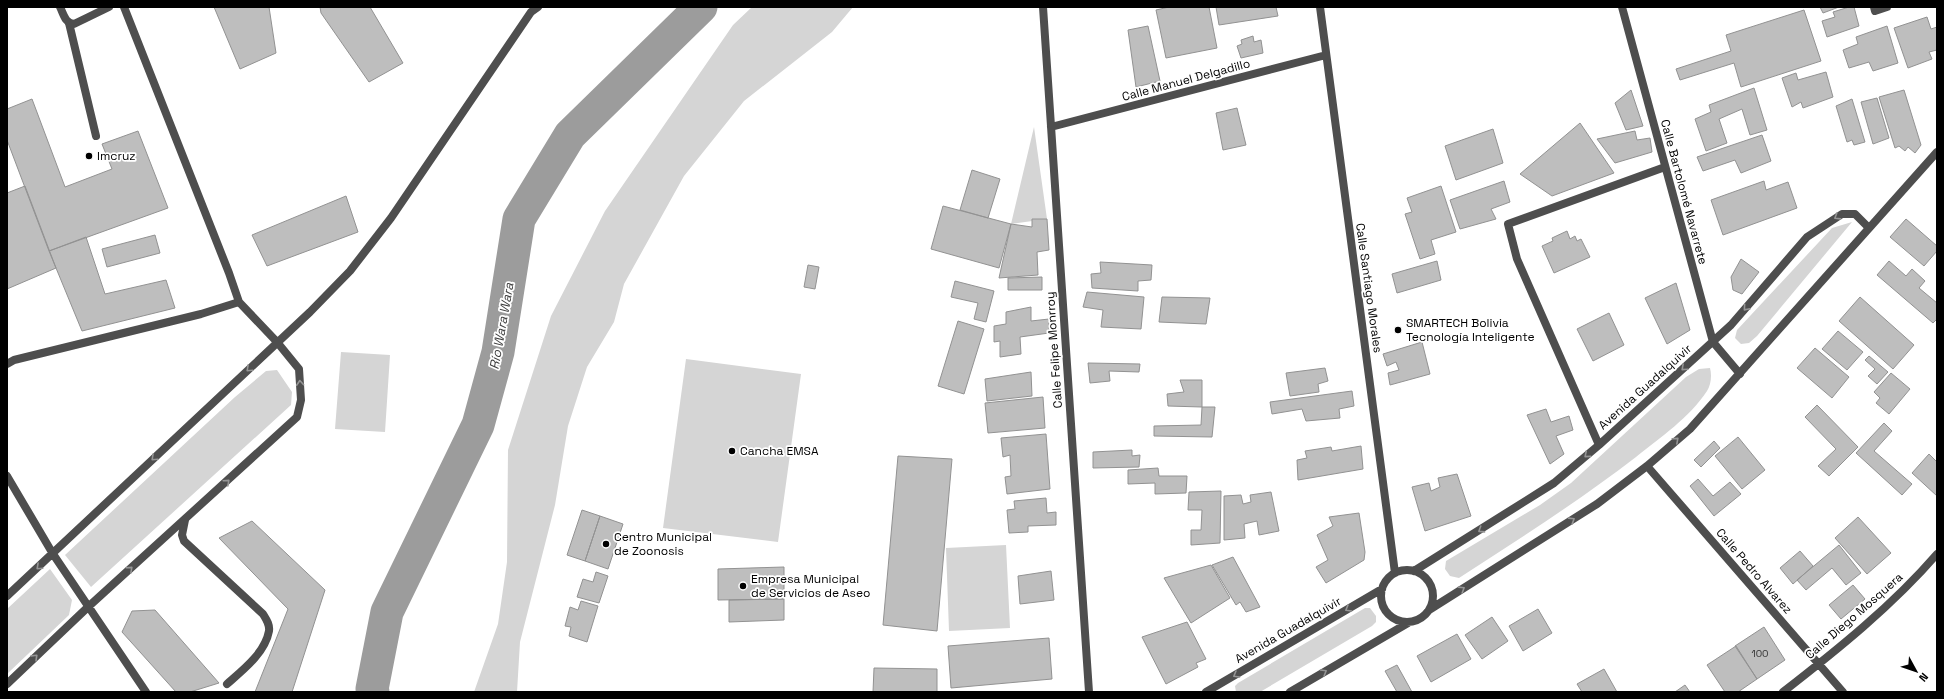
<svg xmlns="http://www.w3.org/2000/svg" width="1944" height="699" viewBox="0 0 1944 699" font-family="'Space Grotesk',sans-serif">
  <style>
    .green { fill: #d5d5d5 }
    .lines { fill: none; stroke-linecap: round; stroke-linejoin: round }
    .river { stroke: #9c9c9c; stroke-width: 33 }
    .building { fill: #bebebe; stroke: #929292 }
    .lane { stroke: #4e4e4e; stroke-width: 8 }
    .street { stroke: #4e4e4e; stroke-width: 8 }
    .oneway { stroke: #959595 }
    .poi-dot { fill: #000; stroke: #fff; stroke-width: 1.5 }
    .labels { text-anchor: middle; stroke-width: 3.5; stroke-linejoin: round; paint-order: stroke }
    .number-label { font-size: 10px; fill: #303030 }
    .street-label { font-size: 12px; fill: #000; stroke: #fff }
    .poi-label { font-size: 12px; fill: #000; stroke: #fff; text-anchor: start }
    .water-label { font-size: 13px; font-style: italic; fill: #3d3d3d; stroke: #fff }
  </style>
  <rect width="100%" height="100%" fill="#fff"/>
  <path class="green" d="M752 7H853L832 32 744 101 684 176 624 284 614 322 587 367 568 426 555 505 520 642 517 692H474L498 624 507 562 508 450 551 316 605 211 733 25Z
    M1034 127 1047 219 1011 224Z
    M1852 222 1757 336 1749 343 1741 344 1735 338 1737 330 1832 228Z
    M341 352 390 355 385 432 335 429Z
    M686 359 801 374 778 542 663 528Z
    M1710 368C1712 375 1711 385 1707 391 1689 418 1661 437 1636 457 1579 501 1519 539 1459 578L1450 576 1445 569 1446 561 1540 505 1571 483 1686 377 1699 369Z
    M277 370 292 392 291 405 91 587 65 555 235 397 266 371Z
    M1006 545 1010 628 949 631 946 548Z
    M50 569 72 600 69 615 7 674V609Z
    M1365 608H1370L1376 616V622L1372 626 1260 692H1236L1235 686 1238 683Z"/>
  <g class="lines">
    <path class="river" d="M373 692 372 689 387 612 478 425 498 352 519 219 570 135 701 7"/>
  </g>
  <path class="building" d="M214 7H269L276 53 240 69Z
    M320 7H370L403 63 369 82 321 13Z
    M1169 7H1209L1217 48 1166 58 1156 10Z
    M1216 7H1276L1278 16 1219 25Z
    M1820 7H1839L1823 13Z
    M1849 7H1854L1859 26 1827 37 1822 21 1835 17 1833 12Z
    M1804 10 1821 61 1741 87 1734 63 1680 80 1676 69 1731 51 1726 35Z
    M1927 17 1931 29 1937 27V50L1929 52 1932 59 1908 68 1894 28Z
    M1148 26 1160 81 1136 87 1128 30Z
    M1887 26 1898 63 1873 71 1869 62 1849 68 1843 50 1858 44 1856 37Z
    M1253 36 1254 42 1261 40 1263 53 1241 58 1237 46 1242 44 1241 40Z
    M1826 72 1833 97 1803 108 1801 102 1792 107 1782 78 1796 73 1798 80Z
    M1754 88 1767 130 1750 135 1742 109 1719 119 1727 143 1706 151 1695 119 1711 112 1709 105Z
    M1631 90 1643 126 1626 130 1615 103Z
    M1904 90 1921 145 1915 153 1908 147 1905 151 1899 146 1895 148 1879 97Z
    M1877 98 1889 138 1873 144 1861 102Z
    M32 99 65 187 112 169 102 144 138 131 168 208 49 251 7 140V109Z
    M1852 99 1865 142 1854 145 1852 140 1847 142 1836 106Z
    M1237 108 1246 145 1223 150 1216 113Z
    M1580 123 1614 173 1552 196 1520 174Z
    M1493 129 1503 163 1456 180 1445 146Z
    M1635 131 1637 140 1650 138 1652 152 1615 163 1597 139Z
    M1762 135 1771 161 1741 173 1735 160 1703 171 1697 157Z
    M972 170 1000 179 988 218 960 210Z
    M1504 181 1510 202 1491 209 1496 219 1460 229 1450 200Z
    M1764 181 1766 190 1788 182 1797 208 1723 235 1711 200Z
    M25 186 56 268 7 289V193Z
    M1441 186 1456 232 1431 240 1435 254 1420 259 1405 214 1412 212 1407 198Z
    M346 196 358 232 267 266 252 235Z
    M943 206 1011 224 999 268 931 249Z
    M1032 219H1047L1049 250 1037 252 1038 275 999 278 1011 224 1032 227Z
    M1906 219 1937 246V251L1924 266 1890 237Z
    M1567 231 1570 239 1575 236 1577 241 1581 239 1590 257 1554 273 1542 246 1553 241 1552 238Z
    M155 235 160 253 107 267 102 249Z
    M86 237 105 294 166 280 175 308 82 331 49 251Z
    M1741 259 1759 272 1742 294 1733 290 1731 277Z
    M1437 261 1441 280 1397 293 1392 274Z
    M1889 261 1906 276 1912 269 1925 281 1919 288 1937 303V319L1933 323 1877 275Z
    M1100 262 1152 265 1151 280 1138 281V291L1092 288 1091 274 1101 273Z
    M808 265 819 267 815 289 804 287Z
    M1042 277V290H1008V278Z
    M955 281 994 291 986 322 974 319 978 303 951 297Z
    M1676 283 1690 330 1667 344 1645 298Z
    M1087 292 1144 297 1141 329 1101 327 1103 310 1083 307Z
    M1162 297 1210 298 1206 324 1159 322Z
    M1860 297 1914 345 1893 369 1839 321Z
    M1031 307V321L1049 319V333L1020 337 1021 354 1000 357V341L994 342V326L1006 324V312Z
    M1609 313 1624 345 1593 361 1577 329Z
    M958 321 984 329 964 394 938 386Z
    M1838 331 1863 352 1847 370 1822 349Z
    M1422 342 1430 374 1390 385 1388 373 1399 370 1396 362 1387 366 1383 354Z
    M1815 348 1849 377 1832 398 1797 368Z
    M1869 356 1888 372 1877 384 1868 376 1875 369 1865 360Z
    M1088 363 1140 364 1139 372 1109 371 1110 381 1090 383Z
    M1325 368 1328 381 1318 384 1319 392 1290 396 1286 373Z
    M1031 372 1032 396 987 401 985 379Z
    M1891 373 1910 389 1889 414 1876 403 1880 398 1874 392Z
    M1180 380H1202V407L1168 406 1167 394 1184 392Z
    M1352 391 1354 406 1339 409 1340 418 1306 421 1302 409 1272 414 1270 402Z
    M1043 397 1045 428 988 433 985 403Z
    M1817 405 1858 447 1829 476 1818 466 1836 449 1805 417Z
    M1202 407H1215L1212 437 1154 436V426L1201 425Z
    M1546 409 1551 422 1569 416 1573 430 1556 436 1564 454 1550 464 1527 415Z
    M1884 423 1892 431 1874 451 1912 484 1902 495 1856 453Z
    M1046 434 1050 489 1007 494 1005 477 1011 476 1010 455 1003 457 1001 438Z
    M1738 437 1765 470 1742 489 1715 456Z
    M1714 441 1720 448 1701 467 1694 460Z
    M1361 446 1363 469 1298 480 1297 460 1307 458 1305 451 1331 447 1332 451Z
    M1132 450V456L1140 455 1139 467 1093 468V452Z
    M1929 454 1937 462V496L1912 473Z
    M898 456 952 459 937 631 883 625Z
    M1158 468 1159 476H1187L1186 493 1155 494V483L1128 484V470Z
    M1457 474 1471 516 1425 531 1412 487 1429 483 1431 491 1440 487 1438 478Z
    M1698 479 1713 496 1730 482 1741 494 1714 516 1690 486Z
    M1221 491 1220 543 1191 545V530H1201L1202 510H1188L1189 492Z
    M1271 492 1279 531 1259 535 1257 521 1244 524 1245 538 1224 540V496L1241 495 1243 504 1251 502 1250 495Z
    M1046 498 1047 513 1056 512V525L1028 526V532L1009 533 1007 510 1015 509 1014 501Z
    M582 510 600 516 585 561 567 555Z
    M1359 513 1365 552 1364 560 1326 583 1316 567 1328 560 1317 535 1333 526 1329 517Z
    M600 516 623 524 608 569 585 561Z
    M1858 517 1891 553 1867 574 1835 538Z
    M252 521 325 590 292 692H255L288 609 219 538Z
    M1839 545 1861 573 1846 585 1832 568 1806 590 1797 580Z
    M1800 551 1813 566 1793 584 1780 568Z
    M1233 557 1260 607 1246 612 1240 602 1236 605 1212 565Z
    M1211 565 1230 598 1191 623 1164 578Z
    M784 567V599L718 600V569Z
    M1051 571 1054 600 1020 604 1018 576Z
    M596 572 608 576 599 603 577 597 583 579 593 582Z
    M1853 585 1865 599 1841 619 1829 605Z
    M784 599V620L729 622V600Z
    M581 601 598 606 587 642 569 636 571 627 565 626 570 607 578 610Z
    M1538 609 1552 633 1523 651 1509 626Z
    M155 610 219 683 190 692H176L122 632 132 611Z
    M1492 617 1508 641 1482 659 1465 635Z
    M1187 622 1206 659 1196 663 1198 667 1166 684 1142 637Z
    M1764 627 1785 660 1757 679 1735 646Z
    M1457 634 1471 659 1431 682 1417 656Z
    M1049 638 1052 679 951 688 948 646Z
    M1736 646 1757 679 1738 692H1725L1707 665Z
    M1397 665 1412 692H1397L1385 671Z
    M874 668 937 669V692H873Z
    M1604 669 1617 692H1582L1577 684Z
    M1685 685 1690 692H1675Z"/>
  <g class="lines">
    <path class="lane" d="M69 23 96 136
      M185 520 182 535 184 541 263 614C266 619 270 624 269 631 265 653 243 670 227 684"/>
    <path class="street" d="M60 7C64 15 65 23 74 24L109 7
      M1043 7 1089 692
      M1320 7 1395 573
      M1622 7 1713 342 1740 374
      M1874 7 1875 11 1887 7
      M1051 127 1326 55
      M7 364 14 360 201 314 239 302
      M1599 445 1517 259 1508 224 1665 167
      M1647 466 1843 692
      M7 476 53 554 146 692
      M1381 596a26 26 0 1 1 52 0a26 26 0 1 1-52 0Z
      M1414 571 1554 483 1599 445 1731 325 1807 237 1842 214H1855L1869 228
      M7 596 310 312 350 271 391 218 531 12 538 7
      M1429 610 1597 504 1647 466 1690 429 1937 152
      M7 684 88 607 297 417 301 400 299 369 277 342 239 302 229 273 124 7
      M1206 692 1382 589
      M1290 692 1408 623
      M1783 692C1837 650 1892 606 1937 554"/>
  </g>
  <defs><path id="oneway-chevron" d="M-2-3.5L2.5 0L-2 3.5" fill="none" stroke-width="1.6" stroke-linecap="round" stroke-linejoin="round"/></defs>
  <g class="oneway">
    <use href="#oneway-chevron" transform="translate(1837 217) rotate(148)"/>
    <use href="#oneway-chevron" transform="translate(1746 308) rotate(131)"/>
    <use href="#oneway-chevron" transform="translate(1684 368) rotate(138)"/>
    <use href="#oneway-chevron" transform="translate(249 369) rotate(137)"/>
    <use href="#oneway-chevron" transform="translate(300 383) rotate(-94)"/>
    <use href="#oneway-chevron" transform="translate(1676 440) rotate(-42)"/>
    <use href="#oneway-chevron" transform="translate(1587 455) rotate(140)"/>
    <use href="#oneway-chevron" transform="translate(154 458) rotate(137)"/>
    <use href="#oneway-chevron" transform="translate(227 482) rotate(-42)"/>
    <use href="#oneway-chevron" transform="translate(1572 520) rotate(-32)"/>
    <use href="#oneway-chevron" transform="translate(1481 530) rotate(147)"/>
    <use href="#oneway-chevron" transform="translate(39 567) rotate(137)"/>
    <use href="#oneway-chevron" transform="translate(130 569) rotate(-42)"/>
    <use href="#oneway-chevron" transform="translate(1462 589) rotate(-32)"/>
    <use href="#oneway-chevron" transform="translate(1348 609) rotate(150)"/>
    <use href="#oneway-chevron" transform="translate(35 657) rotate(-44)"/>
    <use href="#oneway-chevron" transform="translate(1324 672) rotate(-31)"/>
    <use href="#oneway-chevron" transform="translate(1236 675) rotate(150)"/>
  </g>
  <g class="poi-dot">
    <circle cx="89" cy="156" r="4"/>
    <circle cx="1398" cy="330" r="4"/>
    <circle cx="732" cy="451" r="4"/>
    <circle cx="606" cy="544" r="4"/>
    <circle cx="743" cy="586" r="4"/>
  </g>
  <g class="labels">
    <g class="number-label">
      <text x="1760" y="657">100</text>
    </g>
    <g class="street-label">
      <text transform="translate(1186 80) rotate(-15)" y="4">Calle Manuel Delgadillo</text>
      <text transform="translate(1684 192) rotate(75)" y="4">Calle Bartolomé Navarrete</text>
      <text transform="translate(1369 288) rotate(82)" y="4">Calle Santiago Morales</text>
      <text transform="translate(1054 350) rotate(-94)" y="4">Calle Felipe Monrroy</text>
      <text transform="translate(1645 387) rotate(-42)" y="4">Avenida Guadalquivir</text>
      <text transform="translate(1754 571) rotate(49)" y="4">Calle Pedro Alvarez</text>
      <text transform="translate(1854 616) rotate(-41)" y="4">Calle Diego Mosquera</text>
      <text transform="translate(1288 630) rotate(-30)" y="4">Avenida Guadalquivir</text>
    </g>
    <g class="poi-label">
      <text x="97" y="160">Imcruz</text>
      <text x="1406" y="327">SMARTECH Bolivia<tspan x="1406" dy="14">Tecnología Inteligente</tspan></text>
      <text x="740" y="455">Cancha EMSA</text>
      <text x="614" y="541">Centro Municipal<tspan x="614" dy="14">de Zoonosis</tspan></text>
      <text x="751" y="583">Empresa Municipal<tspan x="751" dy="14">de Servicios de Aseo</tspan></text>
    </g>
    <g class="water-label">
      <text transform="translate(501 326) rotate(-80)" y="5">Río Wara Wara</text>
    </g>
  </g>
  <rect width="1944" height="699" fill="none" stroke="#000000" stroke-width="16"/>
  <g transform="translate(1916 671) rotate(130)" stroke="#ffffff" stroke-width="3" paint-order="stroke">
  <path d="M0-3L7 15L0 10L-7 15Z" fill="#000000"/>
  <text y="-6" font-size="11" font-weight="bold" text-anchor="middle" fill="#000000">N</text>
  </g>
</svg>
